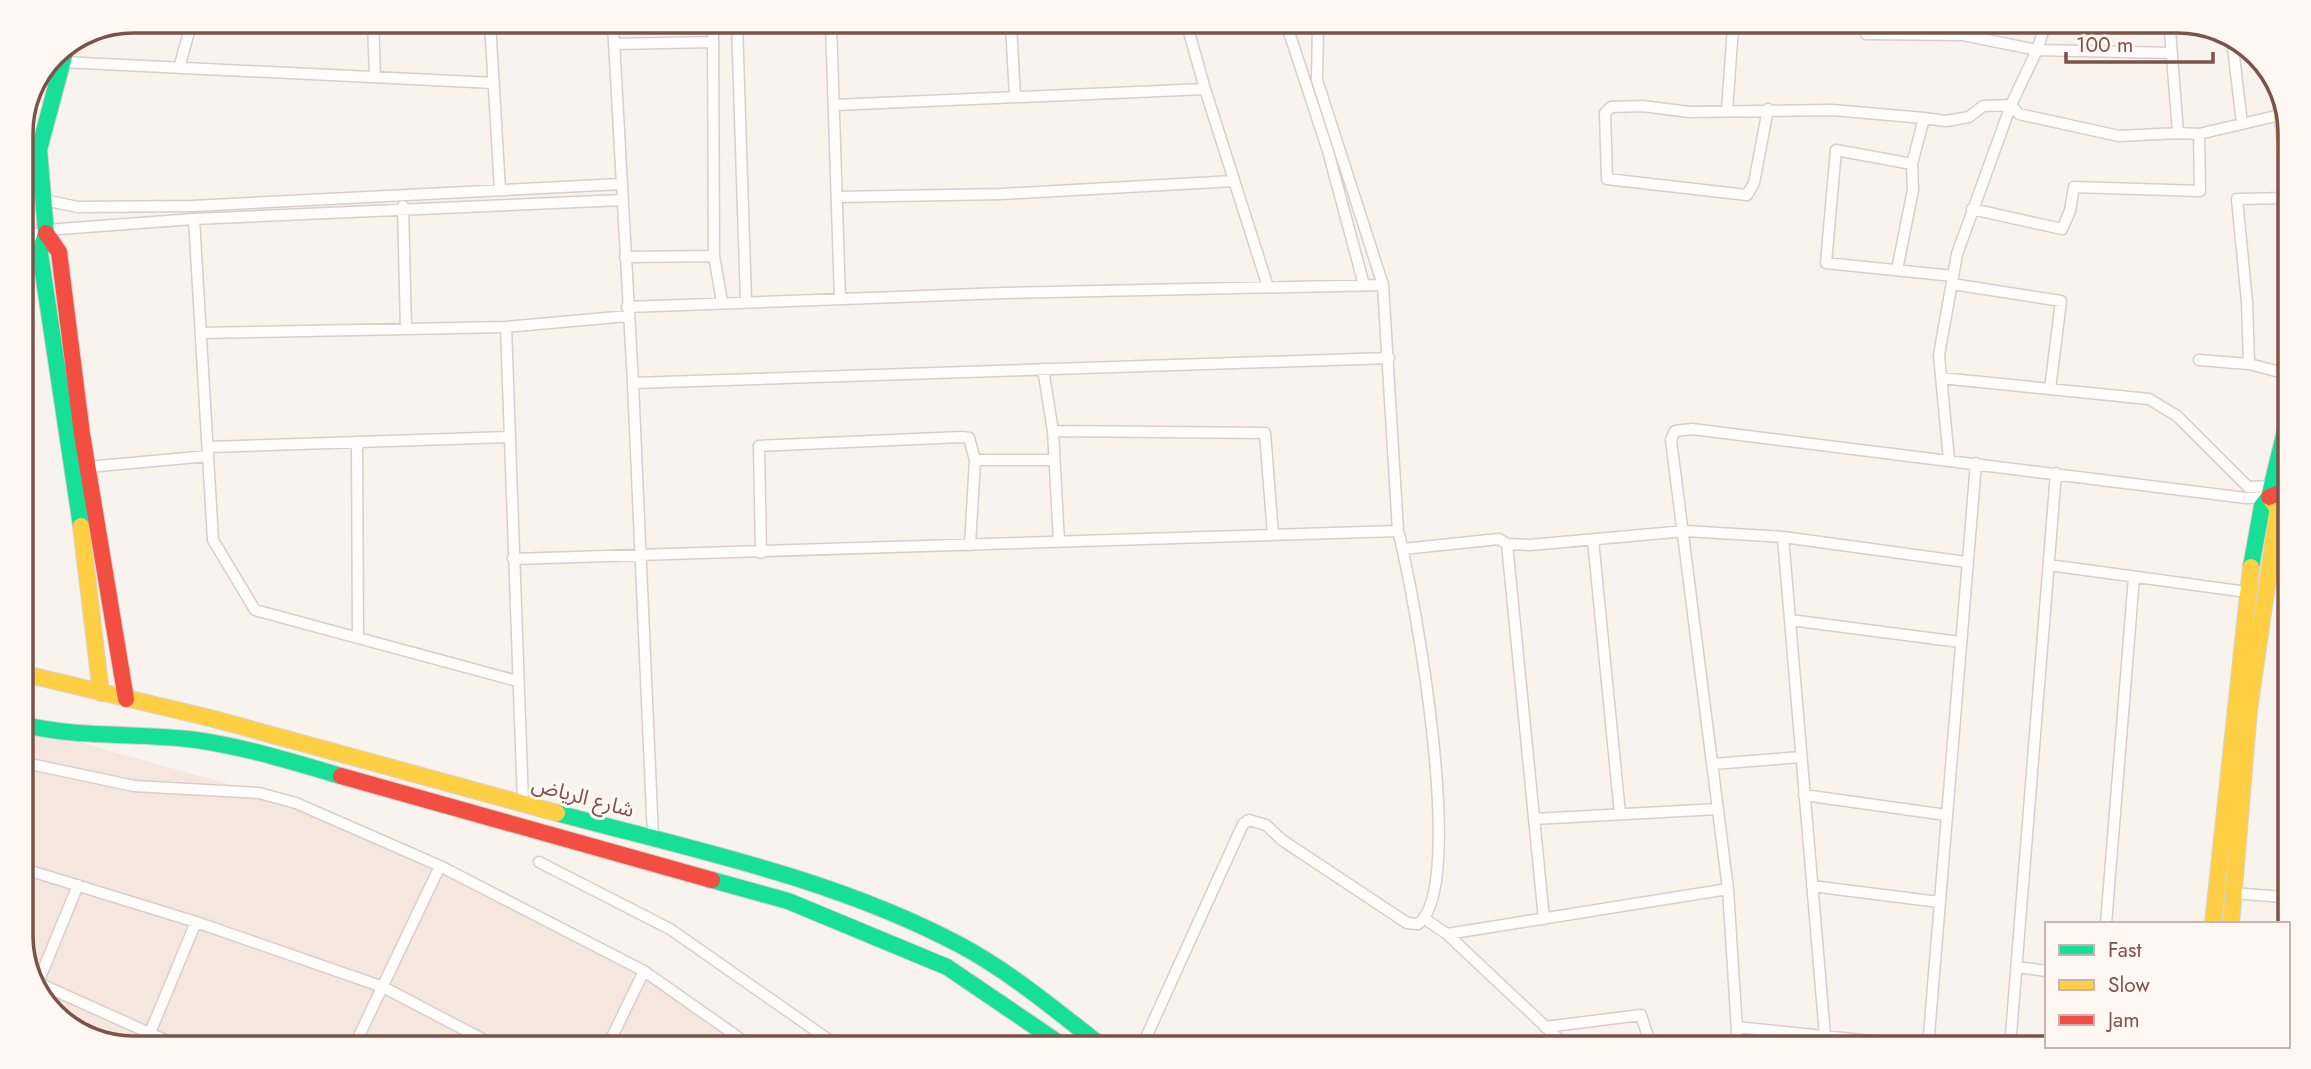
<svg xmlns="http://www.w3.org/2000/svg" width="2311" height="1069" viewBox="0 0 2311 1069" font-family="Jost,'Noto Sans Arabic',sans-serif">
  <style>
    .residential { fill: #f5e7de }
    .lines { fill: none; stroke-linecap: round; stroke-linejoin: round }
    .street-casing { stroke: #d8ceca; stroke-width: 13 }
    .fast-casing { stroke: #dad0cb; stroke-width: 18 }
    .slow-casing { stroke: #dad0cb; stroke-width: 18 }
    .jam-casing { stroke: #dad0cb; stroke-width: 18 }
    .street { stroke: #fefdfc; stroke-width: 10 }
    .fast { stroke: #16e098; stroke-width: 16 }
    .slow { stroke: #ffcf43; stroke-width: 16 }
    .jam { stroke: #f24e42; stroke-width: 16 }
    .labels { text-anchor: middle; stroke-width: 6; stroke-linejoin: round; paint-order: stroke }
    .street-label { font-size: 21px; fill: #7b534a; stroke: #fff7f1 }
    .rim { fill: none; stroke: #7b534a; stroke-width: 3.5 }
  </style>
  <rect width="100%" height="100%" fill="#f9f3ee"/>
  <path class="residential" d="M21 726 296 803 644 971 745 1042 90 1039 44 1004 21 943Z"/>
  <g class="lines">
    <defs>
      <path id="street" d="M373 22 375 77
        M490 22 500 190
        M613 23 633 383 653 837
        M713 23 714 256 722 302
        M737 24 746 301
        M831 24 840 298
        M1011 25 1015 97
        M1287 26 1328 151 1364 285
        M1866 28V34L1963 35 1964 31
        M2044 29 2037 50 2171 53
        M2170 30 2178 133 2199 134 2280 115
        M1963 35 2037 50 2011 105 2019 114 2119 136 2178 133
        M2232 39 2242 124
        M614 44 713 42
        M62 62 494 83
        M179 68 192 21
        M1205 89 1268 287
        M835 105 1205 89 1187 25
        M1768 109 1754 183 1747 195 1607 179 1605 113 1611 107 1643 106 1689 112 1832 110 1924 118 1912 164 1836 150 1826 263 1953 276
        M1727 110 1733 28
        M1924 118 1946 121 1969 117 1983 106 2011 105 1957 254 1939 355 1949 460
        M838 197 1002 194 1234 181
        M44 200 78 207 193 206 621 184
        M403 206 406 329
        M1972 209 2062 229 2070 211 2074 187 2200 191 2199 134
        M194 219 213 540 255 610 517 681
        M21 241 46 230 194 219 622 200
        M625 257 714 256
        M1897 270 1913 190 1912 164
        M1952 284 2061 301 2050 389
        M627 307 1004 293 1383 285
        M506 327 523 803
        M201 333 506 327 628 316
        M2199 360 2249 364
        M1043 369 1053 431 1059 542
        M2287 374 2249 364 2247 302 2237 199 2289 198
        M1941 378 2149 399 2177 416 2248 487 2272 486
        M633 383 1389 358
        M1053 431 1265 433 1273 535
        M357 442 358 638
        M208 447 509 437
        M975 460H1054
        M88 467 208 456
        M1783 537 1825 1036
        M1593 540 1620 814
        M1507 544 1544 919
        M1403 549 1499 539 1507 544 1530 545 1685 531 1783 537 1966 562
        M761 553 759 446 962 437 969 438 975 460 970 545
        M513 559 1398 531
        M2049 565 2247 592
        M1790 620 1960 642
        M21 762 134 786 259 793 296 803 440 866 644 971 745 1042
        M1713 764 1801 757
        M1804 795 1946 815
        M1534 819 1718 809
        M539 862 670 929 832 1042
        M21 868 196 922 383 987 486 1041
        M1812 886 1939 902
        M2233 893 2282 897
        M1425 919 1447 934 1728 889
        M2106 924 2134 577
        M1447 934 1565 1045
        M2016 967 2047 971
        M36 982 165 1040
        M37 985 78 885
        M1545 1027 1641 1015 1651 1046
        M1737 1027 1930 1047
        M147 1040 196 922
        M357 1040 440 866
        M610 1041 644 971
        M1143 1044 1243 824 1249 820 1266 825 1282 840 1407 923 1418 924C1468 888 1414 591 1398 531L1383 285 1317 80 1318 26
        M1738 1046 1728 889 1671 440 1675 431 1692 429 2246 498 2269 497
        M1928 1047 1976 463
        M2010 1047 2056 473"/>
      <path id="fast" d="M39 149 46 233 40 253 81 526
        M21 217 66 49
        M2251 567 2262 506 2269 497 2287 423
        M21 724C79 739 137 732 196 740 245 747 293 762 341 776
        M557 813C693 850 834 878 960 945 1009 971 1054 1009 1098 1043
        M712 880 788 901 947 967 1059 1043"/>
      <path id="slow" d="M2280 97 2289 176
        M21 129 23 124
        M81 526 101 693
        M21 673 214 719 557 813
        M2213 924 2251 567
        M2231 924 2249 710 2278 509 2269 497"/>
      <path id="jam" d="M46 233 59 252 82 434 126 699
        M2269 497 2286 491
        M341 776 712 880"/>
    </defs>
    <use href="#street" class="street-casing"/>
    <use href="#fast" class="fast-casing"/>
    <use href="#slow" class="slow-casing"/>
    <use href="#jam" class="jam-casing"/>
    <use href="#street" class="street"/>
    <use href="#fast" class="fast"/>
    <use href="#slow" class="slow"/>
    <use href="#jam" class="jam"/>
  </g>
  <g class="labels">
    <g class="street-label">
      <text transform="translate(583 797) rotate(15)" y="7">شارع الرياض</text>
    </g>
  </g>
  <path d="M0 0H2311V1069H0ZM133 33H2178A100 100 0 0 1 2278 133V936A100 100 0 0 1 2178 1036H133A100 100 0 0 1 33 936V133A100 100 0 0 1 133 33Z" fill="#fff7f1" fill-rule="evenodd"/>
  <path class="rim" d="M133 33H2178A100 100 0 0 1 2278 133V936A100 100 0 0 1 2178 1036H133A100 100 0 0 1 33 936V133A100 100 0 0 1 133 33Z"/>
  <rect x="2045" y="922" width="245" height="126" fill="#fff7f1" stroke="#cab5ae" stroke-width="2"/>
  <rect x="2059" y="945" width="35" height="10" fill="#16e098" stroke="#cab5ae" stroke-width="2"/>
  <text x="2108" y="957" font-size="21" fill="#7b534a">Fast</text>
  <rect x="2059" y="980" width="35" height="10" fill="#ffcf43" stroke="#cab5ae" stroke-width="2"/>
  <text x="2108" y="992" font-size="21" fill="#7b534a">Slow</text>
  <rect x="2059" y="1015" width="35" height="10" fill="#f24e42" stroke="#cab5ae" stroke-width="2"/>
  <text x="2108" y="1027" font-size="21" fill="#7b534a">Jam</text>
  <path d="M2066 52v10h147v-10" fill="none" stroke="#7b534a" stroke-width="3.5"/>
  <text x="2076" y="52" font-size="21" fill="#7b534a" stroke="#fff7f1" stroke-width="5" paint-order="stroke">100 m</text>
</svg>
